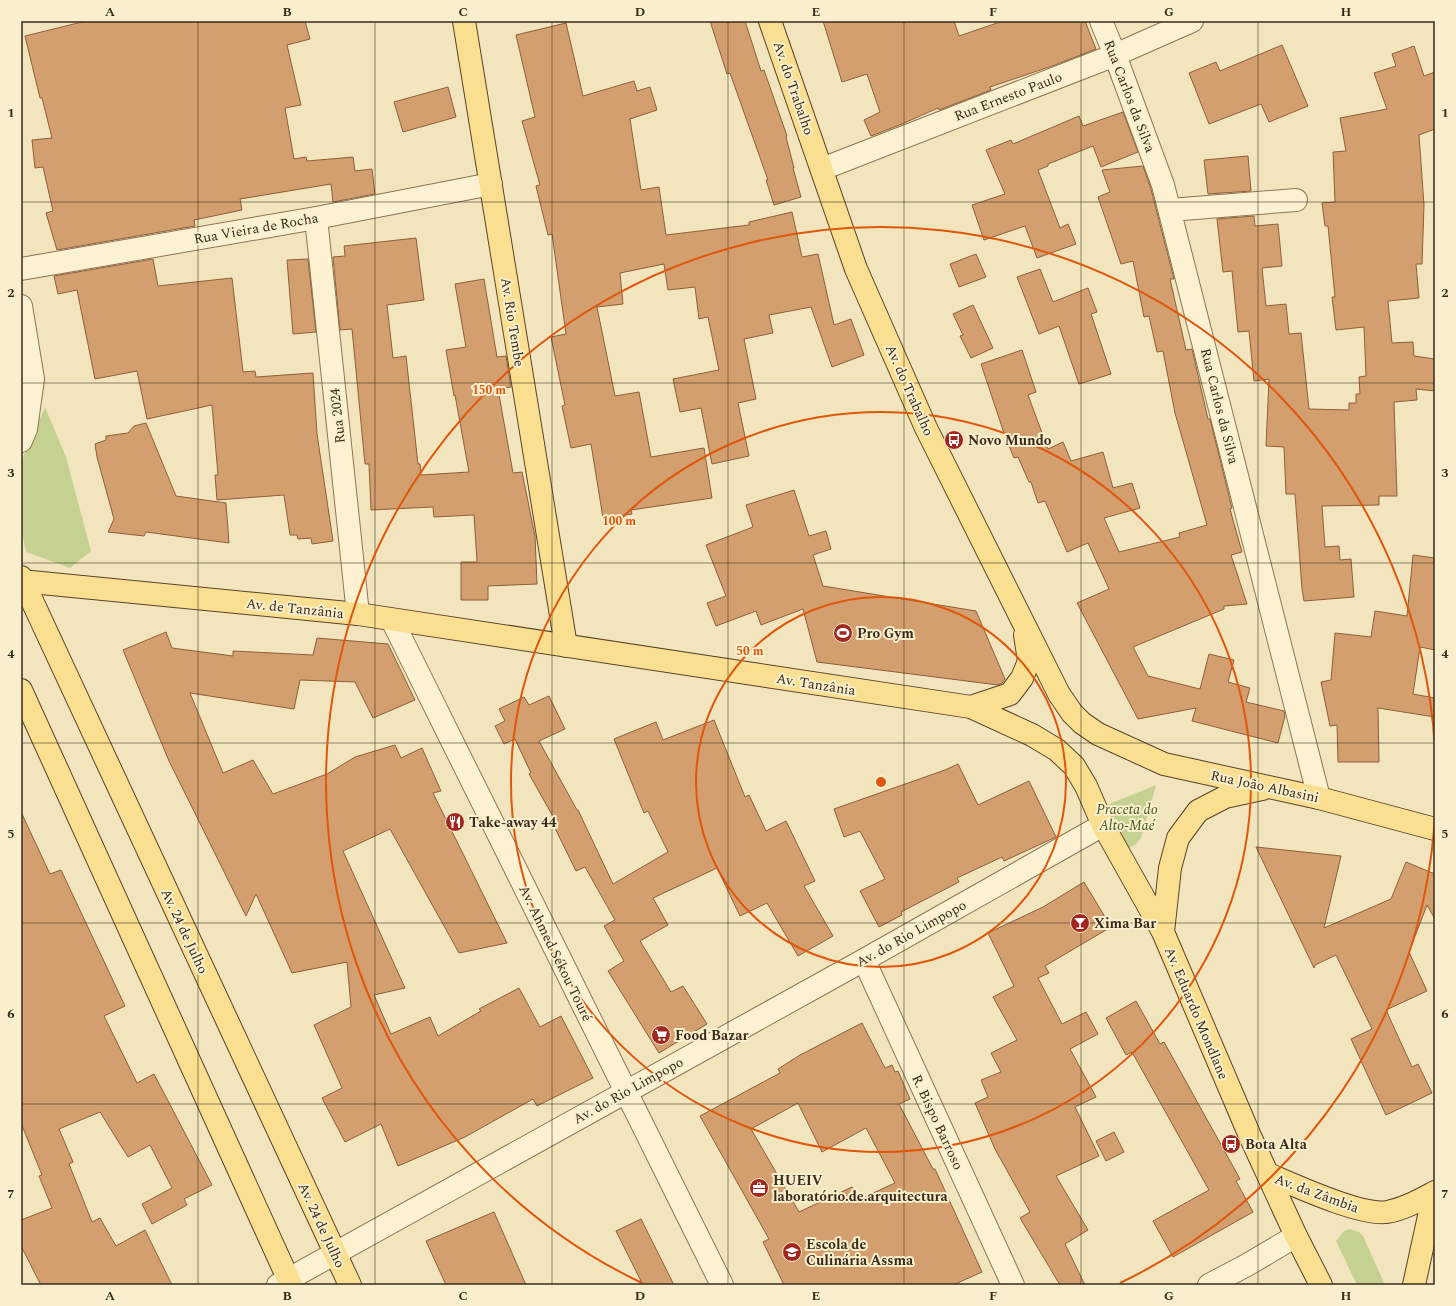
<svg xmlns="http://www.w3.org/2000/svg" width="1456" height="1306" viewBox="0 0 1456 1306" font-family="Spectral,serif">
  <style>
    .green { fill: #c5d190 }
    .building { fill: #d49f6f; stroke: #8d5f38; fill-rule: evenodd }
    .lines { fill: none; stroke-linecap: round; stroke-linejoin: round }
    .minor-casing { stroke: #8c7555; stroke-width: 24 }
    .major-casing { stroke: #59422a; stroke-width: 24 }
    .minor { stroke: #fcf2d1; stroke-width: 22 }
    .major { stroke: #fadf90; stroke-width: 22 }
    .grid { fill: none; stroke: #392b1b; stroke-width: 1; stroke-opacity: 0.55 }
    .ring { fill: none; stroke: #df570d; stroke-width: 2 }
    .labels { text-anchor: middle; stroke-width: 4; stroke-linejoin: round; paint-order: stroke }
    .street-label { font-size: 14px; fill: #392b1b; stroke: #f9efcd }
    .poi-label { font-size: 14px; font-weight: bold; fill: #392b1b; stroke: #f9efcd; text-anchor: start }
    .park-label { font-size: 14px; font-style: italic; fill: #46581f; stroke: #f9efcd }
    .centre { fill: #df570d; stroke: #f9efcd; stroke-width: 2 }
    .ring-label { font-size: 12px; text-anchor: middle; font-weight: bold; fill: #df570d; stroke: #f9efcd; stroke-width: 4; stroke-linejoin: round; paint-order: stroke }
    .neatline { fill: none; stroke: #392b1b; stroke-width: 1.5 }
    .grid-label { font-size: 13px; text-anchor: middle; font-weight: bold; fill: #392b1b }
  </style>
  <rect width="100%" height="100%" fill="#f2e5bd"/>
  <path class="green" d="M45 407 66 457 91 551 70 568 26 552 21 528V462Z
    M1156 785 1141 838 1136 844 1129 848 1125 845 1097 809Z
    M1350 1229 1359 1232 1363 1236 1385 1285H1357L1336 1241 1344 1231Z"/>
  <path class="building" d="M86 21H305L310 39 287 45 301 105 285 108 294 159 306 157 307 161 353 157 355 171 372 169 375 194 333 202 331 184 240 199 242 210 194 220 195 226 57 250 46 213 53 211 43 167 35 168 32 140 52 138 42 98H40L25 36Z
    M710 21H745L761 71 764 70 787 136 786 137 794 168H793L801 197 774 205 766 180H768L730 73 727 74Z
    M823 21H954L959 36 1003 21H1085L1096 49 1055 65 990 87 991 90 939 110 938 108 902 124 871 136 864 120 880 112 867 74 842 82Z
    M566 23 583 96 634 81 637 91 650 87 657 110 630 119 641 190 659 187 666 235 749 225V222L792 212 802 257 818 254 834 325 851 319 864 355 832 367 811 307 769 315 773 333 744 339 756 399 738 403 749 456 712 464 701 408 680 412 673 379 719 370 708 317 699 319 695 287 668 290 664 264 620 273 623 304 597 307 615 396 639 392 651 457 704 448 712 498 631 510 632 514 603 518 591 444 571 448 562 406 565 405 551 337 566 334 552 234 548 235 536 186 540 185 522 121 535 117 516 35Z
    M1282 45 1308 106 1269 122 1261 104 1209 124 1189 73 1216 62 1220 71Z
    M1414 46 1424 76 1435 72V129L1419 135 1424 205 1422 264H1416L1419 298 1388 301 1392 343 1413 342 1414 356 1435 359V391L1416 389 1417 400 1394 402 1397 496H1379V505L1322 506 1325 547 1339 546 1340 560 1351 559 1354 597 1304 601 1302 589 1295 494H1286L1284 447 1266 446 1269 379 1254 381 1249 331 1238 332 1232 271 1223 272 1217 219 1254 216 1255 226 1278 224 1282 266 1262 268 1266 306 1286 304 1289 334 1301 333 1309 409 1349 410V403H1356V394H1360L1359 377 1366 376 1364 327 1336 330 1332 297H1335L1328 226H1325L1322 203 1335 202 1333 152 1346 151 1340 118 1387 109 1374 73 1396 66 1392 54Z
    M448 87 456 117 403 132 394 102Z
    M1123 112 1138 152 1101 167 1093 146 1048 164V166L1038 170 1060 228 1068 224 1076 244 1037 258 1025 226 984 240 972 205 1005 194 986 150 1011 140 1013 144 1079 116 1083 126Z
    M1248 156 1251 191 1208 194 1204 160Z
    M1143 166 1151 189 1174 279H1170L1186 350 1192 349 1208 419H1210L1232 508 1230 509 1242 552 1231 555 1247 604 1224 606V609L1133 647 1148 676 1200 689 1209 654 1234 660 1228 682 1250 688 1246 702 1284 711 1285 716 1278 743 1192 721 1196 708 1138 719 1077 603 1109 589 1088 543 1067 552 1045 501 1038 503 1031 482H1029L1018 457 1014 458 1005 436 981 364 1022 350 1036 392 1028 395 1048 449 1063 442 1071 461 1103 452 1113 488 1132 483 1140 508 1104 518 1119 552 1180 537 1179 533 1207 525 1175 413 1163 351 1157 352 1149 316 1144 317 1133 261 1121 264 1098 197 1110 192 1102 170Z
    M416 238 424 300 387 305 393 358 406 356 418 464H420L421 475 469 472 455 395 454 396 446 350 466 347 455 284 484 279 497 357 506 356 511 387 498 389 513 473 522 472 535 536 537 584 488 586V600H461V562H477L474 515 434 517 433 507 371 510 369 464H365L352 329 340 330 333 257 345 256 344 246Z
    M976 254 986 277 959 287 950 264Z
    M153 259 158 286 232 278 243 372 255 371 256 377 313 373 317 434 333 541 312 544 311 538 298 539 297 535H290L284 495 217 500 215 475H218L212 405 147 419 137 371 95 379 77 290 58 294 54 276Z
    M308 259 316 332 293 334 287 260Z
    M1040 269 1053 302 1088 288 1097 312 1091 314 1111 374 1079 384 1059 326 1039 334 1017 277Z
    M973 305 993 348 971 358 960 336 963 335 953 314Z
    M146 423 176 496 226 503 229 543 146 532 144 536 108 532 114 519 97 457 95 444 106 440V436L128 433 134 426Z
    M794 490 809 536 826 531 831 549 813 555 823 586 976 611 1005 679 1002 683 998 685 817 662 803 609 761 625 756 611 716 626 707 603 726 596 706 545 753 527 746 505Z
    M1413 555 1435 558V650L1420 647 1413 694 1435 698V717L1378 708 1379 762H1338L1337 725 1330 726 1321 682 1331 680 1335 633 1371 637 1375 611 1407 616Z
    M166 632 172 648 233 656V651L313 655 317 638 388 644 415 700 373 718 355 682 300 680 294 709 190 693 223 773 253 760 273 794 327 774 355 757 395 745 401 758 422 748 441 791 433 793 507 943 459 953 390 829 343 851 405 988 374 995 391 1034 430 1017 438 1036 481 1011 479 1009 519 988 540 1027 561 1016 593 1078 537 1106 533 1099 465 1137 398 1166 381 1124 345 1142 322 1098 342 1088 314 1025 351 1007 347 962 292 973 256 894 246 916 169 761 123 650Z
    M549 696 565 729 539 741 577 810H578L613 884 668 852 648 811 644 813 614 739 656 722 663 740 714 720 745 797 749 795 766 831 786 821 815 881 804 886 833 936 798 956 767 903 740 916 717 868 653 898 668 925 640 941 671 992 683 986 707 1024 659 1053 608 971 624 961 604 926 615 920 585 867 576 871 552 822 555 820 529 774 531 773 515 739 504 744 495 726 505 721 499 709 524 697 529 705Z
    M958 764 978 805 1029 781 1056 837 1004 861 1002 857 957 878 959 882 901 912 902 915 879 927 860 891 885 879 860 831 844 837 834 809 945 770Z
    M21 812 50 874 61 870 125 1006 104 1016 137 1083 154 1074 212 1185 184 1199 187 1205 152 1224 142 1204 172 1188 150 1145 128 1157 100 1112 59 1129 73 1162 69 1164 92 1222 100 1218 116 1246 145 1230 172 1285H41L21 1246V1220L52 1208 39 1176 42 1175 21 1123Z
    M1256 847 1341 856 1324 928 1391 899 1406 862 1435 874V919L1427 905 1409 952 1427 991 1386 1010 1412 1067 1418 1064 1432 1093 1386 1115 1351 1039 1372 1029 1336 955 1315 965 1314 968Z
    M1084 882 1111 927 1045 966 1049 973 1038 978 1062 1024 1086 1012 1098 1034 1070 1049 1096 1097 1075 1107 1099 1156 1056 1176 1088 1230 1065 1244 1085 1285H1060L1020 1218 1030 1212 995 1149 975 1103 988 1097 981 1080 1001 1072 991 1053 1017 1040 993 997 1014 986 988 933 1043 907Z
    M1136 1001 1160 1044 1164 1042 1240 1179 1236 1181 1253 1212 1173 1257 1153 1221 1209 1190 1132 1052 1126 1055 1106 1018Z
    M862 1023 885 1068 892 1065 895 1072 898 1071 910 1099 899 1104 933 1169H935L982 1272 953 1285H784L763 1242 769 1239 700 1116 780 1073 778 1069 800 1055ZM798 1103 822 1152 866 1128 895 1183 858 1200 852 1187 799 1212 751 1129Z
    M1114 1132 1124 1152 1106 1161 1096 1141Z
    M494 1212 526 1285H446L426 1241Z
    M641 1219 674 1285H643L616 1231Z"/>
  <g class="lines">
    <defs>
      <path id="minor" d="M1101 21 1115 55 1163 185 1319 798
        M822 169 1115 55 1192 21
        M1170 210 1296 200
        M316 218 358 614
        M21 269 316 218 491 184
        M21 306 33 379 26 429 21 441
        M392 620 722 1285
        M864 960 1013 1285
        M278 1285 864 960 1103 825
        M1209 1285 1247 1265 1296 1236"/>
      <path id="major" d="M464 21 566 646
        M770 21 856 269 926 428 1059 694 1072 713 1082 723 1098 734 1164 764 1319 798 1435 829
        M21 577 350 1285
        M21 581 358 614 971 707 1032 735 1057 750 1074 766 1086 786 1103 825 1163 932 1250 1136 1296 1236 1321 1285
        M21 690 291 1285
        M971 707 1010 694 1022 678 1029 661 1025 635
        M1163 932 1170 868 1178 838 1198 811 1225 797 1262 789
        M1268 1174C1294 1185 1361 1216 1387 1212 1404 1209 1420 1200 1435 1192
        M1414 1285 1434 1193"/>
    </defs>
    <use href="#minor" class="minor-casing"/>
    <use href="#major" class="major-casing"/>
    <use href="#minor" class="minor"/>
    <use href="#major" class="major"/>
  </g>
  <path class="grid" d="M198 21V1285M375 21V1285M552 21V1285M728 21V1285M904 21V1285M1081 21V1285M1258 21V1285M21 202H1435M21 383H1435M21 563H1435M21 743H1435M21 923H1435M21 1104H1435"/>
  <g class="ring">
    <circle cx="881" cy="782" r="185"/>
    <circle cx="881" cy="782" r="370"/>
    <path d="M1435 816A555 555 0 0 1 1120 1283M642 1283A555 555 0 1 1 1435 748"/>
  </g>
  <defs>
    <symbol id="bus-disc" viewBox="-11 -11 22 22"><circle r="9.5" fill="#a0261f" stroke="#f9efcd"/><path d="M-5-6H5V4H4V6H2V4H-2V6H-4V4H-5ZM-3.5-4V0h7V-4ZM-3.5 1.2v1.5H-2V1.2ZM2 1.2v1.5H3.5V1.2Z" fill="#fff"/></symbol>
    <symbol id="stadium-disc" viewBox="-11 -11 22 22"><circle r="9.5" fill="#a0261f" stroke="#f9efcd"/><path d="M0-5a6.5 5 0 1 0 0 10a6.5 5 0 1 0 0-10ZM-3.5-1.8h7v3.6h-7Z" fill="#fff"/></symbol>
    <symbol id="restaurant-disc" viewBox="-11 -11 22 22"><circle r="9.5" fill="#a0261f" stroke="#f9efcd"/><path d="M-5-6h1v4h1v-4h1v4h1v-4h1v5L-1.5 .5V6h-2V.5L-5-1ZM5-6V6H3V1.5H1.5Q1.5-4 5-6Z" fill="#fff"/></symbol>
    <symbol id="bar-disc" viewBox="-11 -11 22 22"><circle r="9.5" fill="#a0261f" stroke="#f9efcd"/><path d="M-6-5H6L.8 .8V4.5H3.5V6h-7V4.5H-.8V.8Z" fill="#fff"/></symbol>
    <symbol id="supermarket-disc" viewBox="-11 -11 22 22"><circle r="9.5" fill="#a0261f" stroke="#f9efcd"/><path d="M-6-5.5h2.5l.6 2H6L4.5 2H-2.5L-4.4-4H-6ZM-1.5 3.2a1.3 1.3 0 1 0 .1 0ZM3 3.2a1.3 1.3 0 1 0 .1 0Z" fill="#fff"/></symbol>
    <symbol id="office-disc" viewBox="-11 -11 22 22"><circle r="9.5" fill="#a0261f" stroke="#f9efcd"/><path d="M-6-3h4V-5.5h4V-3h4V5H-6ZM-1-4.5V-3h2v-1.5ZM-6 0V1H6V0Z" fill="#fff"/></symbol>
    <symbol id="school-disc" viewBox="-11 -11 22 22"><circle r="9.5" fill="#a0261f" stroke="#f9efcd"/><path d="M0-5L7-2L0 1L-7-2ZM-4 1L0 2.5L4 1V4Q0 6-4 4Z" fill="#fff"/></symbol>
  </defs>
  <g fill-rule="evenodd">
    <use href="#bus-disc" x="943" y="429" width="22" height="22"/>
    <use href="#stadium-disc" x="832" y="622" width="22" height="22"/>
    <use href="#restaurant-disc" x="444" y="811" width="22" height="22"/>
    <use href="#bar-disc" x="1069" y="912" width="22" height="22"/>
    <use href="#supermarket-disc" x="650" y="1024" width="22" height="22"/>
    <use href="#bus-disc" x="1220" y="1133" width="22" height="22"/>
    <use href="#office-disc" x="748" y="1177" width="22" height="22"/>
    <use href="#school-disc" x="781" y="1241" width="22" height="22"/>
  </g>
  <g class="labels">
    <g class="street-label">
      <text transform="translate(794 88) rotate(71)" y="5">Av. do Trabalho</text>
      <text transform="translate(1008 96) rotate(-21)" y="5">Rua Ernesto Paulo</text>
      <text transform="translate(1130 96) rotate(69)" y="5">Rua Carlos da Silva</text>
      <text transform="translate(256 228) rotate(-10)" y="5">Rua Vieira de Rocha</text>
      <text transform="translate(513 322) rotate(81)" y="5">Av. Rio Tembe</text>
      <text transform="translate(910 390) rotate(66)" y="5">Av. do Trabalho</text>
      <text transform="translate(1220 406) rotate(76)" y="5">Rua Carlos da Silva</text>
      <text transform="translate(337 416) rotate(-96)" y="5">Rua 2024</text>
      <text transform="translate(295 608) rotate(6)" y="5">Av. de Tanzânia</text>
      <text transform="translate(816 684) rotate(9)" y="5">Av. Tanzânia</text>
      <text transform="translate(1265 786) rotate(12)" y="5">Rua João Albasini</text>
      <text transform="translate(185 931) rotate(65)" y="5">Av. 24 de Julho</text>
      <text transform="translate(911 933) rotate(-29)" y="5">Av. do Rio Limpopo</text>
      <text transform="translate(556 953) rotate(64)" y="5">Av. Ahmed Sékou Touré</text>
      <text transform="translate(1197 1013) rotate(67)" y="5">Av. Eduardo Mondlane</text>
      <text transform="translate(628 1090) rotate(-29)" y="5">Av. do Rio Limpopo</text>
      <text transform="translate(938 1122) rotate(65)" y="5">R. Bispo Barroso</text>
      <text transform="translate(1317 1193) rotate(20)" y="5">Av. da Zâmbia</text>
      <text transform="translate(322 1225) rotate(65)" y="5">Av. 24 de Julho</text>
    </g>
    <g class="poi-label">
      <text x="968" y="445">Novo Mundo</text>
      <text x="857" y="638">Pro Gym</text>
      <text x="469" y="827">Take-away 44</text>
      <text x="1094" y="928">Xima Bar</text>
      <text x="675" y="1040">Food Bazar</text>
      <text x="1245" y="1149">Bota Alta</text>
      <text x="773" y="1185">HUEIV<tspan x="773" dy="16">laboratório.de.arquitectura</tspan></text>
      <text x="806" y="1249">Escola de<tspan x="806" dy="16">Culinária Assma</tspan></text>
    </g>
    <g class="park-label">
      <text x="1127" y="814">Praceta do<tspan x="1127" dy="16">Alto-Maé</tspan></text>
    </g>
  </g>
  <circle cx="881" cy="782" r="6" class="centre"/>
  <g class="ring-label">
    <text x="489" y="394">150 m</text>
    <text x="619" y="525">100 m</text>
    <text x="750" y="655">50 m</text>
  </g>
  <rect width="1456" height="1306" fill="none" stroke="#f9efcd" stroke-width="44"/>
  <rect x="22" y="22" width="1412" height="1262" class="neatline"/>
  <g class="grid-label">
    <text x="110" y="16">A</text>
    <text x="287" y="16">B</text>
    <text x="463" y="16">C</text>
    <text x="640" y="16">D</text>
    <text x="816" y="16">E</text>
    <text x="993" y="16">F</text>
    <text x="1169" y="16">G</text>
    <text x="1346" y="16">H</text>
    <text x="11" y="117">1</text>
    <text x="1445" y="117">1</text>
    <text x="11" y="297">2</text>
    <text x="1445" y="297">2</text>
    <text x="11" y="477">3</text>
    <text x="1445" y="477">3</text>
    <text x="11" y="658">4</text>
    <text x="1445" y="658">4</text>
    <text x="11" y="838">5</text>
    <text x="1445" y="838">5</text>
    <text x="11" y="1018">6</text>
    <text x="1445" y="1018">6</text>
    <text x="11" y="1198">7</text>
    <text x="1445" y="1198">7</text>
    <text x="110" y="1300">A</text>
    <text x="287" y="1300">B</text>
    <text x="463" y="1300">C</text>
    <text x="640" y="1300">D</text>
    <text x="816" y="1300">E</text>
    <text x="993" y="1300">F</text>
    <text x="1169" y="1300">G</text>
    <text x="1346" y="1300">H</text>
  </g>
</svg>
